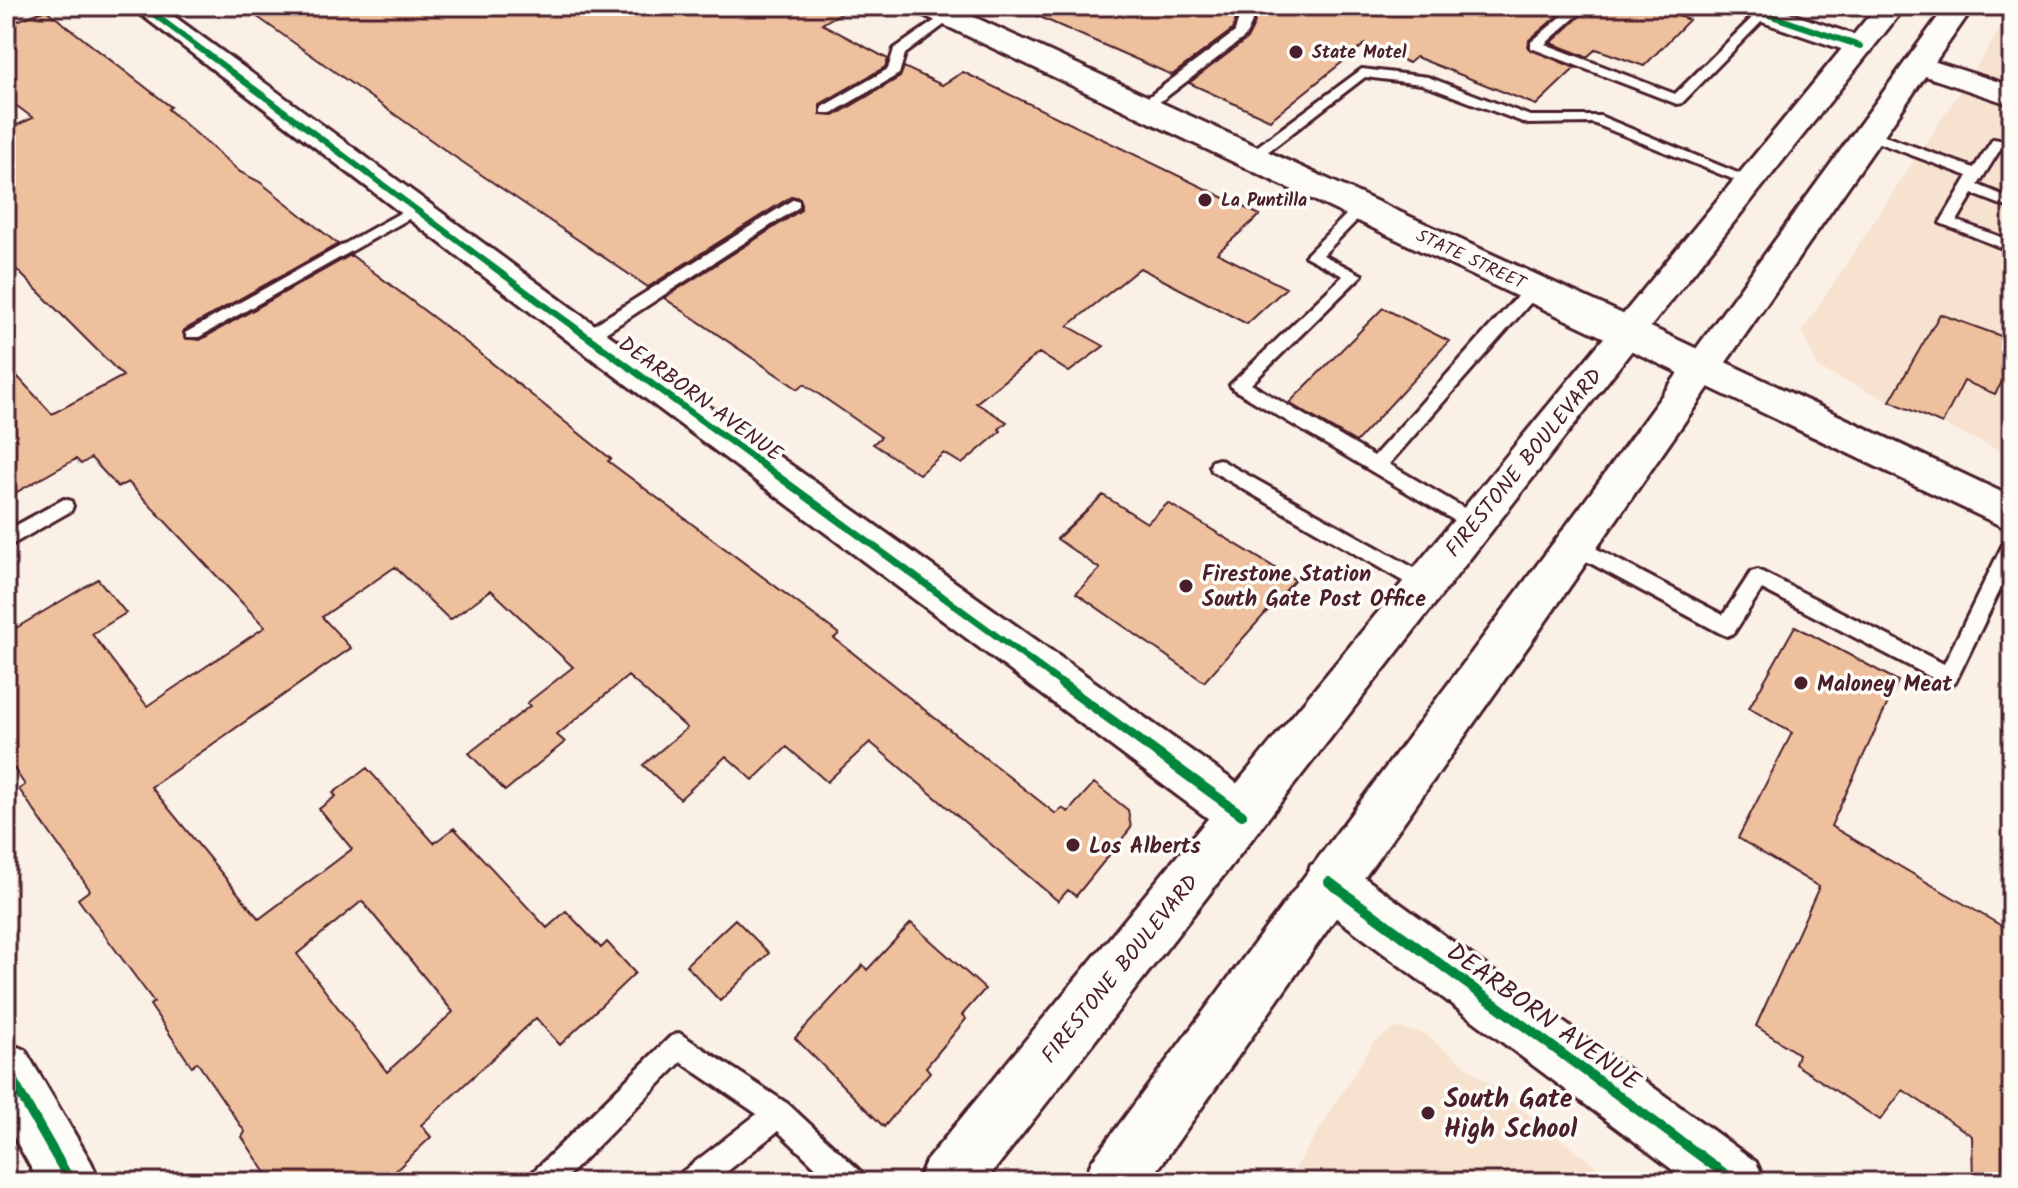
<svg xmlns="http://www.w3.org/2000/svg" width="2018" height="1188" viewBox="0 0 2018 1188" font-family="Kalam,sans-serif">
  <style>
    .built { fill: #f7e2d0 }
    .building { fill: #efc09e; stroke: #4a1f2b; stroke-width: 2; fill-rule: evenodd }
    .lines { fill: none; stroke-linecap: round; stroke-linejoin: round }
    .lane-casing { stroke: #4a1f2b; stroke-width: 6 }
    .street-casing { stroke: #4a1f2b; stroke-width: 6 }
    .secondary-casing { stroke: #4a1f2b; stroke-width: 6 }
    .primary-casing { stroke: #4a1f2b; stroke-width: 6 }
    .lane { fill: #fdfcf7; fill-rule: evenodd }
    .street { fill: #fdfcf7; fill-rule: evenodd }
    .secondary { fill: #fdfcf7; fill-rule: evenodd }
    .primary { fill: #fdfcf7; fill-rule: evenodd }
    .cycleway-far2-casing { stroke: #fdfcf7; stroke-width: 10 }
    .cycleway-far1-casing { stroke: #fdfcf7; stroke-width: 12 }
    .cycleway-casing { stroke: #fdfcf7; stroke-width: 15 }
    .cycleway-far2 { stroke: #00873e; stroke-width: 6 }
    .cycleway-far1 { stroke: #00873e; stroke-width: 7 }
    .cycleway { stroke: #00873e; stroke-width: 10 }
    .poi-dot { fill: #4a1f2b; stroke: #fdfcf7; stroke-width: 3 }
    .labels { text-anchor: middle; stroke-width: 7; stroke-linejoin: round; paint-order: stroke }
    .far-poi-label { font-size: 18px; font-weight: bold; fill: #4a1f2b; stroke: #fdfcf7; text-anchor: start }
    .far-street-label { font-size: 18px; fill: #4a1f2b; stroke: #fdfcf7 }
    .street-label { font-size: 22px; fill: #4a1f2b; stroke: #fdfcf7 }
    .poi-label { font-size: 22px; font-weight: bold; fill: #4a1f2b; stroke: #fdfcf7; text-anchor: start }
    .near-street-label { font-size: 26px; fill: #4a1f2b; stroke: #fdfcf7 }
    .near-poi-label { font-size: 26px; font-weight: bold; fill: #4a1f2b; stroke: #fdfcf7; text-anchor: start }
  </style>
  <rect width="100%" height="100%" fill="#faf0e5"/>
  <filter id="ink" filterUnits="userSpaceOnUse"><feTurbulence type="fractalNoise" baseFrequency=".0125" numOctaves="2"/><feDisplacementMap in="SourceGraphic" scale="16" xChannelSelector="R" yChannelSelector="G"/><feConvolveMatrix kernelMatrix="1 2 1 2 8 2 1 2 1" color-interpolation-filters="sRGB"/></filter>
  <g filter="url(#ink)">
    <path class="built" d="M2012 12V456L1819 369 1802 331Z
      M1395 1028 1423 1033 1616 1182H1287L1373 1043Z"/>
    <path class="building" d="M242 6H853L822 24 888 59 885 67 820 104V115L834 116 900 77 904 67 942 85 963 72 1260 215 1217 253 1286 288 1247 324 1140 268 1068 326 1104 346 1069 372 1039 353 976 403 1007 422 999 429 1001 431 962 464 944 453 919 474 873 444 881 437 804 384 798 389 664 298 801 210 800 198 792 196 648 287 452 155Z
      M1015 6H1569L1529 40 1528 48 1575 68 1536 105 1416 57 1409 63 1365 44 1270 120 1189 83 1247 39 1255 23 1252 10 1240 7 1232 30 1172 75Z
      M1591 6H1651L1689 20 1644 66 1596 49 1587 57 1551 43Z
      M46 10 171 107 168 109 240 172 260 182 338 244 184 330V338L200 340 351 255 467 343 611 459 608 461 839 634 834 638 1056 814 1062 808 1068 812 1094 783 1128 810 1131 828 1076 896 1068 890 1058 901 870 742 827 782 787 747 753 780 726 756 680 799 643 765 687 728 628 676 557 735 565 742 505 791 469 753 530 706 527 703 573 667 491 590 450 620 395 567 322 617 351 648 151 787 259 919 352 849 319 809 336 796 333 793 367 768 434 843 454 828 547 928 566 911 601 948 607 942 635 973 560 1045 536 1018 421 1125 431 1137 384 1182H272L242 1137 245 1132 197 1062 192 1067 150 1005 154 1002 78 899 90 890 19 789 25 785 6 757V634L98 579 126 613 92 634 147 706 265 627 128 482 118 487 91 458 81 464 76 459 6 498V364L52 414 123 376 6 259V130L33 118 6 98V25ZM362 901 453 1012 387 1072 297 954Z
      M1383 308 1449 341 1356 442 1289 403Z
      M1940 314 2012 340V386L2002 382 1995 394 1964 381 1942 424 1890 401Z
      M1103 495 1147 523 1168 503 1295 580 1204 682 1076 593 1100 569 1057 539Z
      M1795 626 1898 681 1831 826 2012 932V1182H1973L1972 1136 1903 1090 1880 1120 1795 1064 1798 1054 1756 1026 1819 887 1738 838 1792 733 1749 708Z
      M735 919 769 953 720 1001 686 965Z
      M911 923 985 989 962 1015 966 1019 926 1067 930 1072 884 1127 795 1038 863 965 867 970Z"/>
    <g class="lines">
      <defs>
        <path id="lane" d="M1574 6H1588L1545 44 1675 94 1760 10 1770 13 1682 103 1677 104 1531 48V42Z
          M1241 10 1251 13 1252 22 1245 37 1149 110H1139V104L1235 32Z
          M946 13 956 16 905 54 899 74 832 113H822V107L888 69 894 49Z
          M1362 69 1428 77 1530 116H1600L1757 181 1755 184H1745L1593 123 1528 124 1421 84 1365 77 1257 160H1247V154Z
          M1868 130 1974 168 1993 139 2012 142V151L2001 148 1978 185 2012 199V209L1973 194 1957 221 2012 241V252L1940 223 1968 176 1863 137 1861 134Z
          M794 199 799 201V207L593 341H581L579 337 581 333Z
          M1361 203 1366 205V211L1323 255 1362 275 1251 384 1374 456 1528 284H1540V292L1389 464 1481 518 1484 523 1481 528H1467L1233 389 1230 385 1343 276 1305 256 1356 205Z
          M416 204 421 206V212L199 337H187L185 333Z
          M1219 459 1432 578 1435 584 1432 590H1418L1212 471 1210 466 1212 461Z
          M64 499 71 501 73 506 71 511 6 548V531Z
          M2012 537V565L1955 683 1948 686 1762 589 1734 633 1727 636 1720 633 1568 551 1565 546 1568 541H1582L1723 615 1751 572 1758 570 1944 664 2005 540Z
          M679 1033 788 1104 861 1172 865 1182H831L778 1131 714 1182H678L682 1172 757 1114 681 1062 562 1182H529L533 1172 670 1037Z"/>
        <path id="street" d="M130 6H160L599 328 1259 799 1266 815 1259 831 1242 837 1225 831 575 346Z
          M1729 6H1768L1870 40 1874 46 1870 52 1860 54 1850 52 1733 12Z
          M1920 57 2012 86V105L1910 71 1906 65 1910 59Z
          M1329 858 1347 865 1756 1162 1765 1182H1689L1311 899 1304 882 1311 865Z
          M6 1042 25 1050 91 1162 100 1182H39L6 1123Z"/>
        <path id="secondary" d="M913 6H950L1640 322 2012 497V531L917 12Z"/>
        <path id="primary" d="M1877 6H1906L1640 340 985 1182H917L926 1161Z
          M1946 6H1974L1541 628 1149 1182H1083L1092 1161 1593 490Z"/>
      </defs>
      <use href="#lane" class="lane-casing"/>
      <use href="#street" class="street-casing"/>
      <use href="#secondary" class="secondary-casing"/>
      <use href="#primary" class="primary-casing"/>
      <use href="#lane" class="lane"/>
      <use href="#street" class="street"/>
      <use href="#secondary" class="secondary"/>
      <use href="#primary" class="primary"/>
      <defs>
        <path id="cycleway-far2" d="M143 6 536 299
          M1742 6 1860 46"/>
        <path id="cycleway-far1" d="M533 297 1065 686"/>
        <path id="cycleway" d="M1062 684 1242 815
          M1329 882 1736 1182
          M6 1069 71 1182"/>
      </defs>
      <use href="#cycleway-far2" class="cycleway-far2-casing"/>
      <use href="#cycleway-far1" class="cycleway-far1-casing"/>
      <use href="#cycleway" class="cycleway-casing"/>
      <use href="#cycleway-far2" class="cycleway-far2"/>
      <use href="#cycleway-far1" class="cycleway-far1"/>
      <use href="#cycleway" class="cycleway"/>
    </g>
  </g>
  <g class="poi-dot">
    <circle cx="1296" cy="52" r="8"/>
    <circle cx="1205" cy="200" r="8"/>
    <circle cx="1186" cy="586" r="8"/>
    <circle cx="1801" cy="683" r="8"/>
    <circle cx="1073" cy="845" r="8"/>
    <circle cx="1428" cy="1113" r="8"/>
  </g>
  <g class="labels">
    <g class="far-poi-label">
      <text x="1312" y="58">State Motel</text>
      <text x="1221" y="206">La Puntilla</text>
    </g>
    <g class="far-street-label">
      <text transform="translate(1471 259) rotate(25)" y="6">STATE STREET</text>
    </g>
    <g class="street-label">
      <text transform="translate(701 398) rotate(36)" y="8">DEARBORN AVENUE</text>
      <text transform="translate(1523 462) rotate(-51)" y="8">FIRESTONE BOULEVARD</text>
      <text transform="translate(1119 968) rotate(-51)" y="8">FIRESTONE BOULEVARD</text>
    </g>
    <g class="poi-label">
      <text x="1202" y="581">Firestone Station<tspan x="1202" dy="25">South Gate Post Office</tspan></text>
      <text x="1817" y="691">Maloney Meat</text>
      <text x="1089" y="853">Los Alberts</text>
    </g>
    <g class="near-street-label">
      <text transform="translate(1544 1016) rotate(36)" y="9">DEARBORN AVENUE</text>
    </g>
    <g class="near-poi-label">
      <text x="1444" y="1107">South Gate<tspan x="1444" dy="30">High School</tspan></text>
    </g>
  </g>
  <rect width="2018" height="1188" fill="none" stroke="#fdfcf7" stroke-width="32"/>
  <rect x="16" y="16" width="1986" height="1156" fill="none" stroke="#4a1f2b" stroke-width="3" filter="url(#ink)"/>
</svg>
